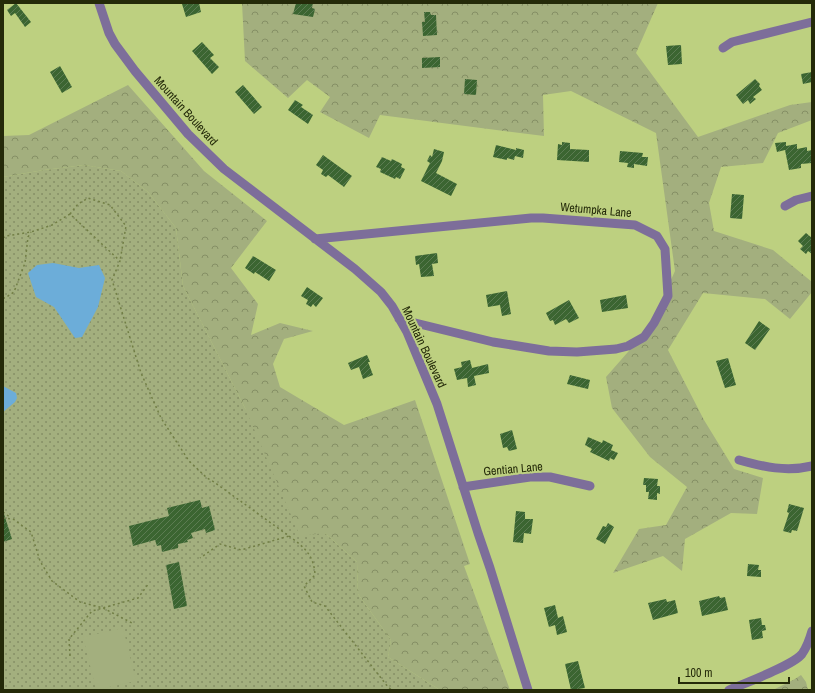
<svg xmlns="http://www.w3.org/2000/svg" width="815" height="693" viewBox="0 0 815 693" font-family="'Archivo Narrow',sans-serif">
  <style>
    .grass { fill: url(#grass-dots) }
    .forest { fill: url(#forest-crowns) }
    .park { fill: #a3af7e }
    .water { fill: #6cadd9 }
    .building { fill: url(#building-hatch) }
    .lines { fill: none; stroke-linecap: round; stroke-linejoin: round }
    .path { stroke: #717e45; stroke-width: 1.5; stroke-dasharray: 2 3; stroke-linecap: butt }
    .minor { stroke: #7d6e9a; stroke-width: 9 }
    .labels { text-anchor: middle; stroke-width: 4; stroke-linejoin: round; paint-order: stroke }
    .street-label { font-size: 12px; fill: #242a09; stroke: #bdd080 }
  </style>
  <defs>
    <pattern id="grass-dots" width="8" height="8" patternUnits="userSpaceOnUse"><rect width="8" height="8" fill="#a3af7e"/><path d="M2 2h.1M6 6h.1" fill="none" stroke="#858f65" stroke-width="1.8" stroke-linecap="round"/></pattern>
    <pattern id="forest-crowns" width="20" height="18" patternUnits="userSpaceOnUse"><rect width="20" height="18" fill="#a3af7e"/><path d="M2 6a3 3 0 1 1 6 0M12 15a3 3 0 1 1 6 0" fill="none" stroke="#858f65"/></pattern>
    <pattern id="building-hatch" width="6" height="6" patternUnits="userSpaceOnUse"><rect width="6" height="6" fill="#3b6531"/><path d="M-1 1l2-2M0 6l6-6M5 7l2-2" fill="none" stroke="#5c7c52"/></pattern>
  </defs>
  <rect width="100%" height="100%" fill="#bdd080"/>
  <path class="grass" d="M84 165 121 171 148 192 176 228 183 286 245 408 325 533 357 562 358 594 391 640 388 657 440 690H3V177L44 170Z"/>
  <path class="forest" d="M242 3H658L636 53 698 137 790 105 812 102V120L778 133 763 163 721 167 709 203 714 231 773 250 812 282V292L790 319 765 299 703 293 668 350 704 420 734 469 763 478 757 514 731 513 685 539 682 571 663 556 613 573 639 529 666 525 687 487 650 457 612 408 606 377 649 328 675 271 656 133 571 91 543 95 544 136 380 115 369 138 320 112 330 97 307 80 288 98 245 61Z
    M128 85 204 171 267 221 231 268 258 304 251 335 280 323 313 331 284 339 273 364 280 387 344 425 415 400 470 564 464 566 510 690H440L388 657 391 640 358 594 357 562 325 533 300 536 245 408 183 286 176 228 148 192 121 171 84 165 44 170 3 177V136L29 135Z
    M801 675 806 682 808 690H773L795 679Z"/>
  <path class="park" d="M123 628 136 681 96 690 83 637Z"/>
  <path class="water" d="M53 263 79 268 99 265 105 278 98 307 82 337 75 338 54 307 36 297 28 273 37 265Z
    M3 386 16 393 17 398 15 402 3 412Z"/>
  <path class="building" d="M16 3 31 22 25 27 15 13 11 16 7 10Z
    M183 3H199L201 12 186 17 182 4Z
    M296 3H313L312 8 315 9 313 17 293 14Z
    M424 12H430L431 15H436L437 35 423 36 422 22H425Z
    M202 42 214 55 210 58 219 67 212 74 192 51Z
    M681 45 682 64 668 65 666 46Z
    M440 57V67L422 68V58Z
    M60 66 72 87 62 93 50 72Z
    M812 72V82L803 84 801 74Z
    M465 79 477 80 476 95 464 94Z
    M755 79 760 84 759 86 762 90 753 97 756 99 750 104 748 100 743 104 736 95Z
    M243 85 262 107 254 114 235 92Z
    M295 100 303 105 301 107 313 115 308 124 288 110Z
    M562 142 570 143V149L589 150V162L557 160 558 144 562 145Z
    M786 142V146L797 144V149L807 147V151L812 150V163L801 164V168L789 170 785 150 777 152 775 143Z
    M496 145 516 150V148L524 150 523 158 515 156 514 160 507 158V160L493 157Z
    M434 149 444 152 442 161 436 173 457 184 451 196 421 181 430 163 427 161 430 155 432 157Z
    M620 151 643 153 642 157H648L647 166 634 164V168L627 167 628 163 619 162Z
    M323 155 352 176 344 187 328 175 326 177 321 174 323 170 316 165Z
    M382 157 391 161 392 159 402 164 401 167 405 169 400 179 396 177 395 179 380 172 381 169 376 167Z
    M732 194 744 195 742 219 730 218Z
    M806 233 812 238V254L808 251 806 254 800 249 803 246 798 241Z
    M437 253 438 263 432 264 434 276 421 277 419 264 416 265 415 256Z
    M253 256 276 270 269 281 255 272 254 274 245 268Z
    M307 287 323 298 316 307 313 304 311 307 306 304 308 300 301 296Z
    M507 291 511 314 502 316 500 305 488 307 486 295Z
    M626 295 628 308 602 312 600 300Z
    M569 300 579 318 569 323 566 319 555 325 553 320 550 321 546 313Z
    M759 321 770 329 755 350 745 343Z
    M367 355 370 362H368L373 375 363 379 359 367 351 370 348 363Z
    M728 358 736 385 725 388 716 361Z
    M470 360 472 368 488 364 489 373 474 376 476 385 468 387 467 378 457 380 454 369 462 367 461 362Z
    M570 375 590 380 588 389 567 384Z
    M512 430 517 449 509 451 507 447 503 448 500 434Z
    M588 437 602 443 603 440 613 445 611 450 618 453 614 460 610 458 609 461 590 452 592 449 585 445Z
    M644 478 658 479 657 486H660V494L657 493V500L648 499 649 492H646V485H643Z
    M200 500 202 508 209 506 215 530 206 533 205 529 191 533 193 538 187 540 188 542 178 544V548L162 552 161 545 157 546 155 540 133 546 129 526 169 516 167 508Z
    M789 504 804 508 797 531 792 530 791 533 783 531 789 513 787 512Z
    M516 511 525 512V519H533L531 534 524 533 523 543 513 542Z
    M3 514H4L12 539 3 542Z
    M608 523 614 527 605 544 596 539 603 526 606 527Z
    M179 562 187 606 174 609 166 565Z
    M748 564 759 565 758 570H761V577L747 576Z
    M719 596 720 598 725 597 728 610 702 616 699 601Z
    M666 599 667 602 675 600 678 613 653 620 648 603Z
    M555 605 558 618 563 616 567 632 557 635 555 625 549 627 544 608Z
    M761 618 762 625H765L766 630 762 631 763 638 752 640 749 620Z
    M578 661 585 688 571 690 565 664Z"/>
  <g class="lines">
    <path class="path" d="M70 214 78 204 88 198 110 205 126 226 120 261
      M3 238 6 236 31 232 52 225 70 214 120 261 112 280 141 373 161 418 189 461 207 478 214 482 289 536 241 550 220 544 200 558
      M3 298H5L14 292 25 263 28 237 31 232
      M3 512 11 518
      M3 518 13 519 31 532 40 561 52 581 80 602 103 608 132 623
      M289 536C304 547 314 555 315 575L304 586 312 602 325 606 388 687 392 690
      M70 656 69 639 92 611 138 598 149 583"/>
    <path class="minor" d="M99 3 109 33 115 44 135 71 188 134 224 169 355 269 381 292 392 306 407 332 437 404 478 533 490 568 528 690
      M723 48 732 42 812 22
      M785 206 796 200 812 196
      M315 239 531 218H543L635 225 657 236 665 249 668 296 654 323 644 337 628 346 616 349 577 352 549 351 493 342 399 319
      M739 460C764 467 786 472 812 466
      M463 487 530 477H550L590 486
      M729 690C745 683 792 666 802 654 807 647 810 638 812 631"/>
  </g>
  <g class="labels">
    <g class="street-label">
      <text transform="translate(186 111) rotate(48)" y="4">Mountain Boulevard</text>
      <text transform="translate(596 210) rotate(5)" y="4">Wetumpka Lane</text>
      <text transform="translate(424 347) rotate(65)" y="4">Mountain Boulevard</text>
      <text transform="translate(513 469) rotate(-5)" y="4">Gentian Lane</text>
    </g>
  </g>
  <rect width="815" height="693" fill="none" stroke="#242a09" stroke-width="8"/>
  <path d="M679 677v6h110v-6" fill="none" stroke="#242a09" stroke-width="2"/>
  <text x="685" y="677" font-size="12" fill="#242a09" stroke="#bdd080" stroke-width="3" paint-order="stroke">100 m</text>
</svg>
